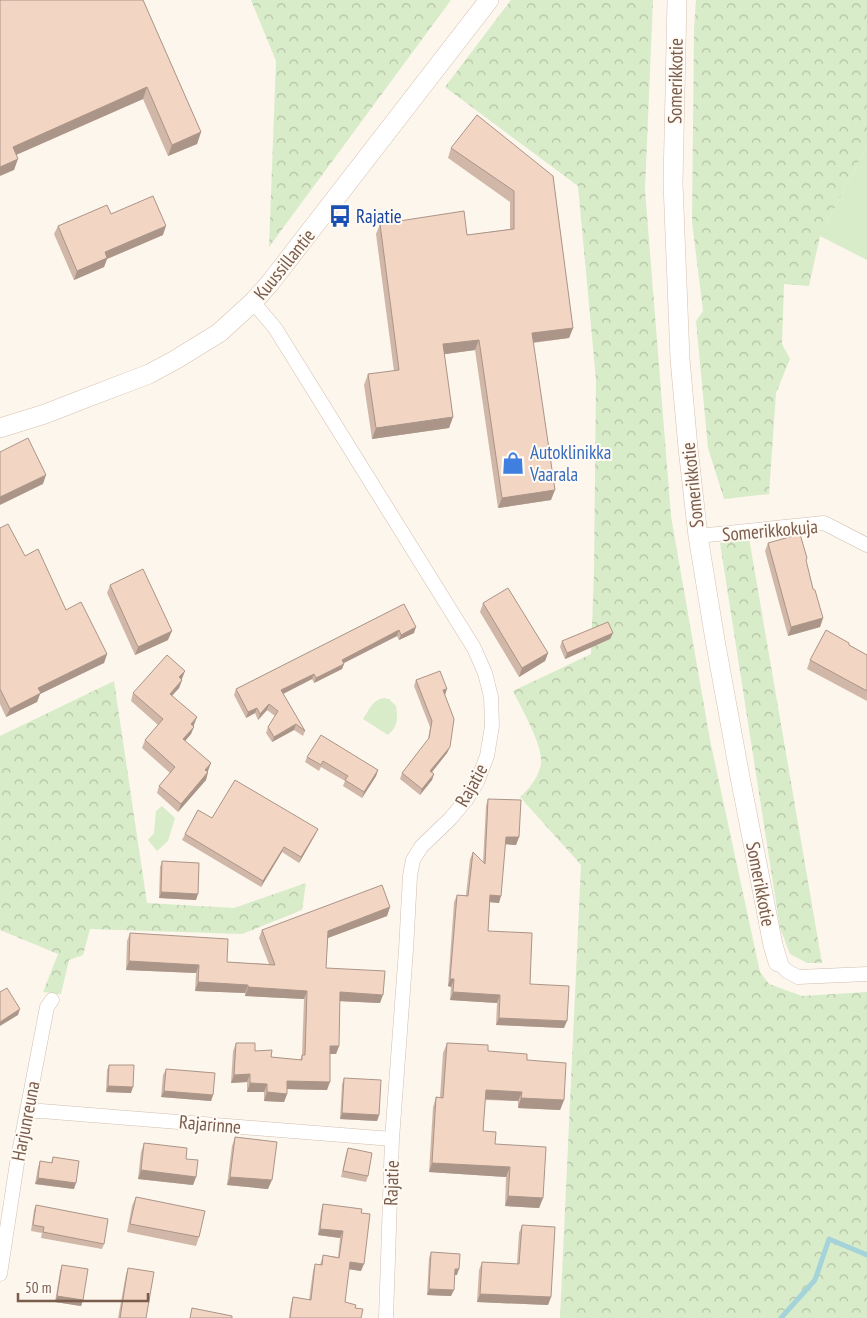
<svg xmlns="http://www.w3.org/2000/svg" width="867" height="1318" viewBox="0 0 867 1318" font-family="'PT Sans Narrow',sans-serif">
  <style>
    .forest { fill: url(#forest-crowns) }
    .park { fill: #d8ecc9 }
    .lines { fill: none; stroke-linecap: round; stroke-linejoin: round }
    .stream { stroke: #a5d3da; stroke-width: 5 }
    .street-casing { stroke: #d1beb0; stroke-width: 15 }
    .secondary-casing { stroke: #d6c0b0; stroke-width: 20 }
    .street { stroke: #fff; stroke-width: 14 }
    .secondary { stroke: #fff; stroke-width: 19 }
    .wall { fill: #d1b7a8 }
    .shaded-wall { fill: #aa9588 }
    .building { fill: #f3d5c3; stroke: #aa9588 }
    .labels { text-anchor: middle; stroke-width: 4; stroke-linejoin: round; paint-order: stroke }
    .street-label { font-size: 19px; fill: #7a5c4d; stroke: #fffaf3 }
    .transit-label { font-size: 19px; fill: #164399; stroke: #fffaf3; text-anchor: start }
    .shop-label { font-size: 19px; fill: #366cbe; stroke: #fffaf3; text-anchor: start }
  </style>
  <defs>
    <pattern id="forest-crowns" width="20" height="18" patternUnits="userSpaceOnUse" patternTransform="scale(1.25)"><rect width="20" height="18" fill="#d8ecc9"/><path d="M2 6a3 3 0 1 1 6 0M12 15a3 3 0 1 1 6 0" fill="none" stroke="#b4c2a5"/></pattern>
  </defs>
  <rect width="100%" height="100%" fill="#fdf6ec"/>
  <path class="forest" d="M251 0H451L269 247 276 61Z
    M511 0H653L645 190 671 516 710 740 760 972 769 984 802 996 867 992V1318H560L581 865 520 797C528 790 537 779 540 768 547 751 521 708 513 691L591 654 594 571 596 380 578 186 445 87Z
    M696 0H867V146L820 236 809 286 784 284 782 344 790 359 776 393 769 494 724 499 708 448 696 321 703 311 692 222 694 29Z
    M749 538 822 963H807L790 954 780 928 720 543Z
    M114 681 147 903 234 908 306 883 302 910 242 934 90 929 83 955 69 960 61 994 43 992 58 954 0 930V736Z"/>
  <path class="park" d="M867 146V260L820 236Z
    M384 698 389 699 396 706C398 720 398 726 388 735L363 719C369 710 372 700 384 698Z
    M162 806 175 818 168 841 157 851 148 840 154 833 156 811Z"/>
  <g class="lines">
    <path class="stream" d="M781 1318 815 1280 829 1239 867 1255"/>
    <defs>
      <path id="street" d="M253 302 275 328 474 648 485 673 491 697 492 726 487 756 477 782 466 800 451 818 421 847 413 860 410 876 406 950 392 1139 386 1318
        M698 536 824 523 867 545
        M778 962 787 971 798 977 867 974
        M27 1112 41 1111 392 1139
        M0 1274 17 1163 47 1007 52 1000"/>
      <path id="secondary" d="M677 0 673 183 680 359 688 448 698 536 715 640 740 777 773 945 778 962
        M0 428 45 414 86 398 149 374 175 360 219 333 253 302 270 283 489 0"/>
    </defs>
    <use href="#street" class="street-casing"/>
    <use href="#secondary" class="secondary-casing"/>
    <use href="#street" class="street"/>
    <use href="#secondary" class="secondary"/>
  </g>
  <path class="wall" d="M0 0H143L201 132 197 144 168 156 143 99 16 155 14 170Z
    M451 148 553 176 573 328 569 338 533 343 551 500 498 508 475 350 444 354 453 417 449 428 372 439 364 385 368 374 394 371 376 234 380 224 467 235 510 229V202L448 158Z
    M58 226 163 235 107 259 104 267 74 280 54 234Z
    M0 528 25 556 66 610 107 654 104 663 40 694 37 702 6 717 0 704Z
    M768 543 806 561 813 589 823 618 820 627 788 636 765 551Z
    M110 585 168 640 135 655 107 593Z
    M483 603 548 653 545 661 519 677 480 612Z
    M404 604 414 633 399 640 397 636 344 663 342 669 314 683 312 679 283 694 305 731 303 736 294 730 272 742 266 733 268 727 275 716 267 710 258 720 255 713 246 718 234 695 236 689Z
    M613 633 610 639 565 659 560 647 562 641Z
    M849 645 867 655V701L807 669 810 660Z
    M181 679 182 680 179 688 172 696 194 725 191 734 185 741 208 771V772L206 780 178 812 157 793 159 786 170 773 142 748 145 740 158 725 131 701 133 693 182 679Z
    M416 680 445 695 450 747 447 753 432 772 434 774 432 780 420 795 400 779 402 773 428 740 430 727 414 686Z
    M307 757 378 770 376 776 362 798 343 786 345 781 321 767 319 771 305 762Z
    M488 799 519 837 516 845 505 844 499 903 490 902 488 931 564 1028 496 1025 497 1003 450 1000 451 987 448 986 454 902 457 895H466L470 859 473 852 483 862 486 806Z
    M212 818 318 829 315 835 299 863 282 852 261 887 182 840 185 834Z
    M162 861 196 900 159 898 160 867Z
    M390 907 387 916 328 938 326 968 380 1003 339 1001V1046L336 1054H330L327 1090 287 1089V1094L284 1102 264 1101V1092H247V1082L231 1083 233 1051 236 1043 271 1057 300 1060 302 1055 304 999 245 996V993L195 991 196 973 126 970 127 941 130 933 227 962 269 964 259 938 262 930Z
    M447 1043 527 1060 564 1100 560 1110 518 1108V1101L485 1100 483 1131 543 1198 539 1208 505 1206 506 1177 429 1172 433 1107 436 1097H440L443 1053Z
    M109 1065 131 1093 106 1092 107 1070Z
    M166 1069 213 1095 211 1101 161 1097 163 1075Z
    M344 1078 379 1115 377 1121 340 1119 342 1084Z
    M235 1137 268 1189 227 1185 232 1146Z
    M144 1143 186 1159 196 1177 193 1185 138 1179 141 1152Z
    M348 1148 368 1176 366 1182 341 1177 346 1154Z
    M53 1157 74 1189 35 1184 38 1167 40 1161 51 1163Z
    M136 1197 199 1237 196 1246 127 1232 132 1206Z
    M323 1204 361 1213V1271L349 1269 345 1302 355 1308 361 1318H289L291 1304 293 1297 309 1300 313 1271 315 1264 320 1265 323 1255 338 1257 340 1238 318 1235 321 1211Z
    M36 1205 104 1244 102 1249 41 1238 42 1233 31 1231 34 1210Z
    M522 1225 551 1297 548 1305 477 1302 479 1270 482 1262 517 1264 519 1233Z
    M431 1252 457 1275H454L451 1296 427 1295 429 1258Z
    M62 1265 83 1300 81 1306 55 1302 60 1271Z
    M128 1268 146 1318H118L126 1274Z"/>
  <path class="shaded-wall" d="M147 87 143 99 9 158 13 147Z
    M201 132 197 144 168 156 172 145Z
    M18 159 14 170 0 176V167Z
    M166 226 163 235 107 259 104 267 74 280 77 271 105 252Z
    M573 328 569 338 528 343 532 333Z
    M479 340 475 350 439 355 443 344Z
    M453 417 449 428 372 439 376 428Z
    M46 475 43 484 0 505V497Z
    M555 490 551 500 498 508 502 498Z
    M823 618 820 627 788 636 791 627Z
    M416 627 414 633 399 640 401 635Z
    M399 630 397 636 340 665 342 660Z
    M172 631 168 640 135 655 138 647Z
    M613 633 610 639 565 659 567 653Z
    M548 653 545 661 519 677 522 668Z
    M107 654 104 663 40 694 37 702 6 717 10 709 38 688Z
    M344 664 342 669 314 683 316 678Z
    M185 671 182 679 176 685 179 677Z
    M314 674 312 679 279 696 281 690Z
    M182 680 179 688 167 701 170 694Z
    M447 689 445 695 440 696 443 690Z
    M269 704 267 710 258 720 260 714Z
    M257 708 255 713 246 718 248 712Z
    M197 717 194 725 188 732 191 724Z
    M296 724 294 730 272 742 274 737Z
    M194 727 191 734 180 747 183 739Z
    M450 747 447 753 428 777 430 771Z
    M211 763 208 771 202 778 205 770Z
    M378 770 376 776 362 798 364 792Z
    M208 772 206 780 178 812 181 804Z
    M434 774 432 780 420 795 422 789Z
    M318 829 315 835 299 863 301 857Z
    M506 837H519L516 845 503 844Z
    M284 847 282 852 261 887 263 881Z
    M161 892 198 894 196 900 159 898Z
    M490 895 501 896 499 903 488 902Z
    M390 907 387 916 325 939 328 931Z
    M129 961 199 965 196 973 126 970Z
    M450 979H454L451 987 448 986Z
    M198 982 248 985 245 993 195 991Z
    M248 987 307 991 304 999 245 996Z
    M340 992 383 995 380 1003 337 1001Z
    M453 992 500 995 497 1003 450 1000Z
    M20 1009 18 1015 0 1026V1022Z
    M499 1018 567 1021 564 1028 496 1025Z
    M330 1046H339L336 1054H327Z
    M250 1074 247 1082 231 1083 234 1075Z
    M287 1081 330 1082 327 1090 284 1089Z
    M250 1083 267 1084 264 1092H247Z
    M108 1086 133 1087 131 1093 106 1092Z
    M486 1090 522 1092 518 1101 483 1099Z
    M164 1091 213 1095 211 1101 161 1097Z
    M267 1092 287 1094 284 1102 264 1101Z
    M521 1098 564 1100 560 1110 518 1108Z
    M342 1113 379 1115 377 1121 340 1119Z
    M432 1163 510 1167 506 1177 429 1172Z
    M141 1170 196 1177 193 1185 138 1179Z
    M230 1177 272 1180 268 1189 227 1185Z
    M38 1178 76 1183 74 1189 35 1184Z
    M508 1196 543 1198 539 1208 505 1206Z
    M320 1229 343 1231 340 1238 318 1235Z
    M350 1262 364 1264 361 1271 347 1269Z
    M455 1269H459L457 1275H453Z
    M429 1289 454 1290 451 1296 427 1295Z
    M480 1294 551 1297 548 1305 477 1302Z
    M57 1296 83 1300 81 1306 55 1302Z"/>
  <path class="building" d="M0 0H143L201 132 172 145 147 87 13 147 18 159 0 167Z
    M477 115 553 176 573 328 532 333 555 490 502 498 479 340 443 344 453 417 376 428 368 374 399 370 380 224 464 211 467 235 514 229V191L451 148Z
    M153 196 166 226 105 252 107 258 77 271 58 226 107 205 111 214Z
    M28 438 46 475 0 497V452Z
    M8 524 25 556 38 549 66 610 81 602 107 654 38 688 41 693 10 709 0 689V528Z
    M800 534 807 558 806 560 813 589 815 590 823 618 791 627 768 543Z
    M143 569 172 631 138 647 110 585Z
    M508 588 548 653 522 668 483 603Z
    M404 604 416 627 401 635 399 630 342 660 344 664 316 678 314 674 281 690 305 731 296 724 274 737 268 727 278 711 269 704 260 714 257 708 248 712 236 689Z
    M608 622 613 633 567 653 562 641Z
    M826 630 849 643V645L867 655V691L810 660Z
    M167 655 185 671 179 677 182 680 170 694 197 717 191 724 194 727 183 739 211 763 205 770 208 772 181 804 159 786 175 767 145 740 163 719 133 693Z
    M440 671 447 689 443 690 454 719 450 747 430 771 434 774 422 789 402 773 429 738 432 721 416 680Z
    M321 735 378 770 364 792 345 780 348 776 323 761 321 765 307 757Z
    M235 780 318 829 301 857 284 847 263 881 185 834 198 810 212 818Z
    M488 799 521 800 519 837H506L501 896 490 895 488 931 532 933 530 984 569 986 567 1021 499 1018 500 995 453 992 454 979H450L457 895 468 896 473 852 485 864Z
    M162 861 199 863 198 894 161 892Z
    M382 885 390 907 328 931 326 968 385 971 383 995 340 992 339 1046H330V1082L287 1081V1094L267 1092V1084L250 1083V1074L234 1075 236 1043H255V1051L272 1050 271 1057 302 1060V1055H305L307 991 248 987V985L198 982 199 965 129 961 130 933 228 939 227 962 275 965 262 930Z
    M7 988 20 1009 0 1022V992Z
    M447 1043 488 1045V1051L527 1054V1060L566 1063 564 1100 521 1098 522 1092 486 1090 483 1131 496 1132 495 1144 546 1147 543 1198 508 1196 510 1167 432 1163 436 1097 443 1098Z
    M109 1065H134L133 1087 108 1086Z
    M166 1069 215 1073 213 1095 164 1091Z
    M344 1078 381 1080 379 1115 342 1113Z
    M235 1137 277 1142 272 1180 230 1177Z
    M144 1143 187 1148 186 1159 198 1160 196 1177 141 1170Z
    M348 1148 372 1153 368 1176 343 1171Z
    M53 1157 79 1161 76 1183 38 1178 40 1161 52 1163Z
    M136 1197 205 1211 199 1237 130 1224Z
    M323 1204 362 1209 361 1213 370 1214 364 1264 350 1262 345 1302 356 1305 355 1308 363 1309 361 1318H290L293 1297 311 1300 315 1264 322 1265 323 1255 339 1258 343 1231 320 1229Z
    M36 1205 108 1219 104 1244 43 1232 44 1227 33 1225Z
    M522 1225 555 1227 551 1297 480 1294 482 1262 519 1264Z
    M431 1252 460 1254 459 1269H455L454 1290 429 1289Z
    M62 1265 88 1269 83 1300 57 1296Z
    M128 1268 154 1272 146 1318H120Z
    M192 1308 232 1316V1318H190Z"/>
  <defs>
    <symbol id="bus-bare" viewBox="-9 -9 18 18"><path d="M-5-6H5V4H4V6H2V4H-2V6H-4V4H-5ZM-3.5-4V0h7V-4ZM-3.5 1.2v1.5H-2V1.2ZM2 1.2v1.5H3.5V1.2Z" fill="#1a4fb4" stroke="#fffaf3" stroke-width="2.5" paint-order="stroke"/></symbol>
    <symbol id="shop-bare" viewBox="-9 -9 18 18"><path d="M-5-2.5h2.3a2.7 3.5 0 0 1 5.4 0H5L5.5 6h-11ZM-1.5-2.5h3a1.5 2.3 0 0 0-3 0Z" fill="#3f7fe0" stroke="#fffaf3" stroke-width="2.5" paint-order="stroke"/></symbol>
  </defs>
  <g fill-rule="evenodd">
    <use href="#bus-bare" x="324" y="200" width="32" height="32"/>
    <use href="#shop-bare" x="497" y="447" width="32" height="32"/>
  </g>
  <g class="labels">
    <g class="street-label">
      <text transform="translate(675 81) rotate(-89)" y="7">Somerikkotie</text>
      <text transform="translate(284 264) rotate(-51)" y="7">Kuussillantie</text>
      <text transform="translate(692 485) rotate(-96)" y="7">Somerikkotie</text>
      <text transform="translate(770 530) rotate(-5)" y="7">Somerikkokuja</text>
      <text transform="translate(471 785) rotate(-61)" y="7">Rajatie</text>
      <text transform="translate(761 884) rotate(79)" y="7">Somerikkotie</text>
      <text transform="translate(25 1121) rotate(-79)" y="7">Harjunreuna</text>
      <text transform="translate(210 1124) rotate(5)" y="7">Rajarinne</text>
      <text transform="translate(391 1183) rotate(-88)" y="7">Rajatie</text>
    </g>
    <g class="transit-label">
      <text x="356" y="223">Rajatie</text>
    </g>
    <g class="shop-label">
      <text x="530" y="459">Autoklinikka<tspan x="530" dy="22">Vaarala</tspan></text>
    </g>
  </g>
  <path d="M18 1293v8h130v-8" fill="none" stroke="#7a5c4d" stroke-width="2.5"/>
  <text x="25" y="1293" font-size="15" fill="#7a5c4d" stroke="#fffaf3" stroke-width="4" paint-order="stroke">50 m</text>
</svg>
